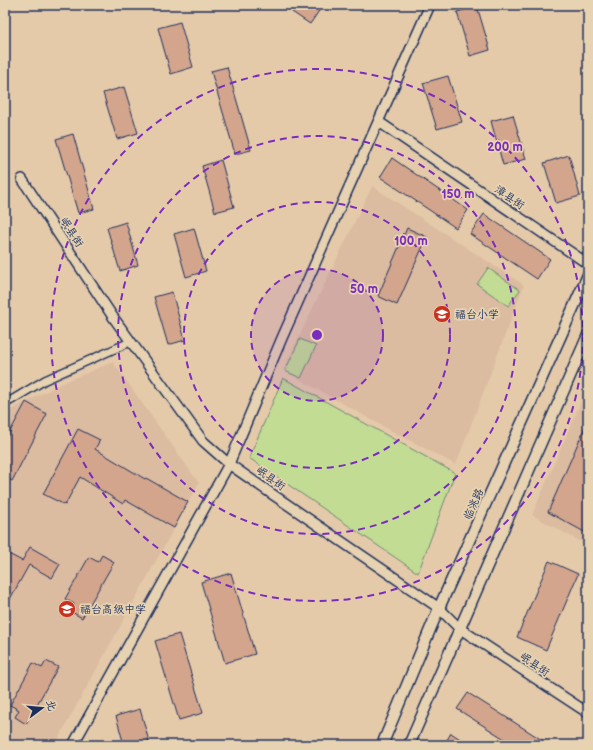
<svg xmlns="http://www.w3.org/2000/svg" width="593" height="750" viewBox="0 0 593 750" font-family="'Balsamiq Sans','LXGW WenKai TC',sans-serif">
  <style>
    .built { fill: #dcbca0 }
    .green { fill: #c2dc93; stroke: #6e8678 }
    .building { fill: #d4a58d; stroke: #1b2f5e }
    .lines { fill: none; stroke-linecap: round; stroke-linejoin: round }
    .minor-casing { stroke: #1b2f5e; stroke-width: 10 }
    .tertiary-casing { stroke: #1b2f5e; stroke-width: 12 }
    .secondary-casing { stroke: #1b2f5e; stroke-width: 13 }
    .minor { stroke: #e7d2b1; stroke-width: 7 }
    .tertiary { stroke: #e7d2b1; stroke-width: 9 }
    .secondary { stroke: #e7d2b1; stroke-width: 10 }
    .ring { fill: none; stroke: #7b2cbf; stroke-width: 2; stroke-dasharray: 7 5 }
    .labels { text-anchor: middle; stroke-width: 3.5; stroke-linejoin: round; paint-order: stroke }
    .street-label { font-size: 11px; fill: #1b2f5e; stroke: #e7d2b1 }
    .poi-label { font-size: 11px; fill: #1b2f5e; stroke: #e7d2b1; text-anchor: start }
    .centre { fill: #7b2cbf; stroke: #e7d2b1; stroke-width: 2 }
    .ring-label { font-size: 12px; text-anchor: middle; font-weight: bold; fill: #7b2cbf; stroke: #e7d2b1; stroke-width: 3.5; stroke-linejoin: round; paint-order: stroke }
  </style>
  <rect width="100%" height="100%" fill="#e5caaa"/>
  <filter id="ink" filterUnits="userSpaceOnUse"><feTurbulence type="fractalNoise" baseFrequency=".025" numOctaves="2"/><feDisplacementMap in="SourceGraphic" scale="8" xChannelSelector="R" yChannelSelector="G"/><feConvolveMatrix kernelMatrix="1 2 1 2 8 2 1 2 1" color-interpolation-filters="sRGB"/></filter>
  <g filter="url(#ink)">
    <path class="built" d="M372 186 524 285 456 465 384 427 283 370Z
      M113 362 199 483 55 745H22L5 735V413L62 383Z
      M588 385V546L532 515Z"/>
    <path class="green" d="M488 268 520 290 508 306 477 284Z
      M300 339 316 346 301 378 285 371Z
      M283 378 455 473 418 573 249 458Z"/>
    <path class="building" d="M297 5H323L310 24 292 12Z
      M477 6 490 50 470 56 457 12Z
      M180 22 193 67 171 74 158 28Z
      M227 67 251 150 235 154 211 71Z
      M448 76 462 122 437 129 423 83Z
      M124 87 138 133 117 139 103 93Z
      M513 115 526 159 503 165 491 121Z
      M73 134 94 209 78 213 56 139Z
      M569 155 580 196 556 203 544 163Z
      M392 158 468 210 456 228 380 177Z
      M221 160 234 207 215 212 202 166Z
      M484 214 550 259 537 279 470 234Z
      M126 222 138 265 120 271 107 228Z
      M194 228 206 271 186 277 174 234Z
      M407 228 427 237 397 305 378 296Z
      M172 292 185 340 168 345 154 297Z
      M26 402 47 414 12 481 5 477V441Z
      M588 420V534L548 512Z
      M78 429 100 440 95 449 145 479 146 478 188 502 174 528 125 500 123 504 80 477 65 505 43 494Z
      M30 547 60 564 52 578 29 565 5 608V552L22 561Z
      M102 555 114 562 82 618 70 611 74 604 65 599 89 557 98 562Z
      M549 561 578 574 546 650 517 637Z
      M231 573 255 654 225 663 201 582Z
      M179 634 203 713 179 720 155 641Z
      M46 661 58 667 26 724 15 717 19 710 10 705 33 663 42 668Z
      M468 693 550 745H514L457 709Z
      M140 709 150 745H124L116 716Z
      M451 733 469 745H444Z"/>
    <g class="lines">
      <defs>
        <path id="minor" d="M5 404 45 380 130 342"/>
        <path id="tertiary" d="M379 122 588 264
          M22 179 113 317 203 441 229 464 272 494 439 608 459 628 588 713
          M73 745 229 464 282 338 430 5"/>
        <path id="secondary" d="M382 745 439 608 588 275
          M409 745 588 335"/>
      </defs>
      <use href="#minor" class="minor-casing"/>
      <use href="#tertiary" class="tertiary-casing"/>
      <use href="#secondary" class="secondary-casing"/>
      <use href="#minor" class="minor"/>
      <use href="#tertiary" class="tertiary"/>
      <use href="#secondary" class="secondary"/>
    </g>
  </g>
  <circle cx="317" cy="335" r="66" fill="#7b2cbf" fill-opacity=".12"/>
  <g class="ring">
    <circle cx="317" cy="335" r="66"/>
    <circle cx="317" cy="335" r="133"/>
    <circle cx="317" cy="335" r="199"/>
    <circle cx="317" cy="335" r="266"/>
  </g>
  <defs>
    <symbol id="school-disc" viewBox="-11 -11 22 22"><circle r="9.5" fill="#c8321e" stroke="#e7d2b1"/><path d="M0-5L7-2L0 1L-7-2ZM-4 1L0 2.5L4 1V4Q0 6-4 4Z" fill="#fff"/></symbol>
  </defs>
  <g fill-rule="evenodd">
    <use href="#school-disc" x="432" y="304" width="20" height="20"/>
    <use href="#school-disc" x="57" y="599" width="20" height="20"/>
  </g>
  <g class="labels">
    <g class="street-label">
      <text transform="translate(510 197) rotate(34)" y="4">漳县街</text>
      <text transform="translate(72 232) rotate(57)" y="4">岷县街</text>
      <text transform="translate(271 478) rotate(35)" y="4">岷县街</text>
      <text transform="translate(473 504) rotate(-66)" y="4">临洮路</text>
      <text transform="translate(535 664) rotate(34)" y="4">岷县街</text>
    </g>
    <g class="poi-label">
      <text x="455" y="318">福台小学</text>
      <text x="80" y="613">福台高级中学</text>
    </g>
  </g>
  <circle cx="317" cy="335" r="6" class="centre"/>
  <g class="ring-label">
    <text x="505" y="151">200 m</text>
    <text x="458" y="198">150 m</text>
    <text x="411" y="245">100 m</text>
    <text x="364" y="293">50 m</text>
  </g>
  <rect width="593" height="750" fill="none" stroke="#e7d2b1" stroke-width="20"/>
  <rect x="10" y="10" width="573" height="730" fill="none" stroke="#1b2f5e" stroke-width="1.5" filter="url(#ink)"/>
  <g transform="translate(42 708) rotate(74)" stroke="#e7d2b1" stroke-width="3" paint-order="stroke">
  <path d="M0-3L7 15L0 10L-7 15Z" fill="#1b2f5e"/>
  <text y="-6" font-size="11" font-weight="bold" text-anchor="middle" fill="#1b2f5e">北</text>
  </g>
</svg>
